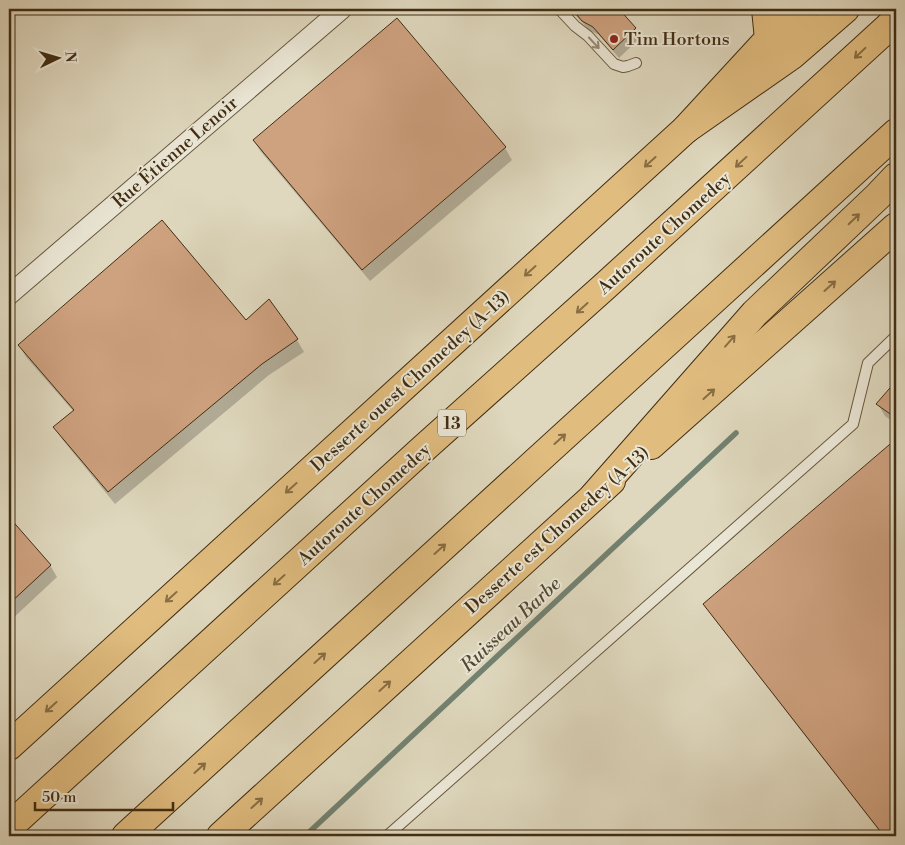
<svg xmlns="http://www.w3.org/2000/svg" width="905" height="845" viewBox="0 0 905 845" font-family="'Libre Bodoni',serif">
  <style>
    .shadow { fill: #0003 }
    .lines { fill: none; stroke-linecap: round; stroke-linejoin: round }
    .stream { stroke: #728271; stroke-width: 5.5 }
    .building { fill: #cea17f; stroke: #412d12 }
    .lane-casing { stroke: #68583d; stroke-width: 12 }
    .street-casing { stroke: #68583d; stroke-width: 21 }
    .primary-casing { stroke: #412d12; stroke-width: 30 }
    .highway-casing { stroke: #412d12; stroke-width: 30 }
    .lane { stroke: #eae6d5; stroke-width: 10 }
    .street { stroke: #eae6d5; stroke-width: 19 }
    .primary { stroke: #e0bc7f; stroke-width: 28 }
    .highway { stroke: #e0bc7f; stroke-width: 28 }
    .oneway { stroke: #968a74 }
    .oneway2 { stroke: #896d43 }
    .poi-dot { fill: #8f2418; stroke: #eae6d5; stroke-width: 2 }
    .labels { text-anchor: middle; stroke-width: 4; stroke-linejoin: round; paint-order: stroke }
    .shield { fill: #eae6d5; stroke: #74644c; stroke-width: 1 }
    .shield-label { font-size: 16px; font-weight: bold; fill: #412d12 }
    .poi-label { font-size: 18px; fill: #412d12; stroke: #eae6d5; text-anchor: start }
    .street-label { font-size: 18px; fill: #412d12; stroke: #eae6d5 }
    .water-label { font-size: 19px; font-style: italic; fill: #514932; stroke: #eae6d5 }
  </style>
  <rect width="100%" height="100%" fill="#dfd8be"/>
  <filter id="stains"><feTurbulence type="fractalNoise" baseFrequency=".004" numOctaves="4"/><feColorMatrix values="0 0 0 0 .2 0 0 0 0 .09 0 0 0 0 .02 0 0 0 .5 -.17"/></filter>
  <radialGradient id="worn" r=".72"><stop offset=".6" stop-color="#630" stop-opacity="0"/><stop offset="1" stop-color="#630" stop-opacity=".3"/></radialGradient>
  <path class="shadow" d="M570 9H617L635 29 640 38 619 58 599 35 589 30Z
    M254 141 505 148 512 160 370 281 261 152Z
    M9 188 12 194 9 197Z
    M269 301 297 340 304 352 269 375 115 504 62 439 55 427 74 412 26 357 19 345 246 321Z
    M896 383V424L885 416 878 404Z
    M896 441V836H883L712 616 705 604Z
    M9 519 50 565 57 577 9 622Z"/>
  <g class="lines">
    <path class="stream" d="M305 836 736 433"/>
  </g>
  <path class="building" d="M572 9H619L636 28 613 50 593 27 582 21Z
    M397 18 506 147 362 270 253 140Z
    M162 220 246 320 269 299 298 339 262 364 108 492 53 427 74 410 18 345Z
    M896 381V418L876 404Z
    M896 439V836H884L703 604Z
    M9 517 51 565 9 604Z"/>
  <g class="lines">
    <defs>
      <path id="lane" d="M559 9 575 26 588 36 614 64 623 67 628 66 636 63
        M387 836 853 424 868 363 896 336"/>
      <path id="street" d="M9 295 342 9"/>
      <path id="primary" d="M766 9 769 39
        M651 445 896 227
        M9 746 686 129 769 39 804 9
        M221 836 611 481"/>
      <path id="highway" d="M686 129 792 55 845 9
        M594 496 755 313 878 196 896 177
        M9 827 424 448 604 287 896 20
        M126 836 896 133"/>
    </defs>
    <use href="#lane" class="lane-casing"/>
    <use href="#street" class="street-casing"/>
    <use href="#primary" class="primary-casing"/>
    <use href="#highway" class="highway-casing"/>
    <use href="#lane" class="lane"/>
    <use href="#street" class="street"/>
    <use href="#primary" class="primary"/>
    <use href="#highway" class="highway"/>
  </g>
  <defs><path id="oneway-shaft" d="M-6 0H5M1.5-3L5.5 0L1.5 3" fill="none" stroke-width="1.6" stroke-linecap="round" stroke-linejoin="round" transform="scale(1.25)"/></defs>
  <use class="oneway" href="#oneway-shaft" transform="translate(594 43) rotate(47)"/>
  <g class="oneway2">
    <use href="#oneway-shaft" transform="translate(860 53) rotate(137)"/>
    <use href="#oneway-shaft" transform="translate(650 162) rotate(138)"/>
    <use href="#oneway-shaft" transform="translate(741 162) rotate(137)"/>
    <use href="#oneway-shaft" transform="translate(854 219) rotate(-44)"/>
    <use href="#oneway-shaft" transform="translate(530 271) rotate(138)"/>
    <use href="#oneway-shaft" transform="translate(830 286) rotate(-42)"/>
    <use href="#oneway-shaft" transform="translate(582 308) rotate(138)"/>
    <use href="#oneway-shaft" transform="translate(730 341) rotate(-49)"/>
    <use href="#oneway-shaft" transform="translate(709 394) rotate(-42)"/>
    <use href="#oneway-shaft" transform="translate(560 439) rotate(-42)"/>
    <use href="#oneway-shaft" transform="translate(291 488) rotate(138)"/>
    <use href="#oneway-shaft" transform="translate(440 549) rotate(-42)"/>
    <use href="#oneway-shaft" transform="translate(279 580) rotate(138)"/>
    <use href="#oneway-shaft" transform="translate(171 597) rotate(138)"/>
    <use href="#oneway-shaft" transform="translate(320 658) rotate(-42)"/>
    <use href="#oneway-shaft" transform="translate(385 686) rotate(-42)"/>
    <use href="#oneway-shaft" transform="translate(51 707) rotate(138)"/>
    <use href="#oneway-shaft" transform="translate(200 768) rotate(-42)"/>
    <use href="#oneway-shaft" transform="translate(257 803) rotate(-42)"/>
  </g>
  <circle class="poi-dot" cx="614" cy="39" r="5"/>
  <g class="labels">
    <rect class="shield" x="438" y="409.5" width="28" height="27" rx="4"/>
    <g class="shield-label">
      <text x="452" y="429">13</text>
    </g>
    <g class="poi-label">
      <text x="624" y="45">Tim Hortons</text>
    </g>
    <g class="street-label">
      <text transform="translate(175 152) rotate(-41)" y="6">Rue Étienne Lenoir</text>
      <text transform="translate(664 233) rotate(-42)" y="6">Autoroute Chomedey</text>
      <text transform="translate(410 381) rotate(-42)" y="6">Desserte ouest Chomedey (A-13)</text>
      <text transform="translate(364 504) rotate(-42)" y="6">Autoroute Chomedey</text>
      <text transform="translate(557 530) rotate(-42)" y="6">Desserte est Chomedey (A-13)</text>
    </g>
    <g class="water-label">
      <text transform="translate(510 624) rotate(-43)" y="7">Ruisseau Barbe</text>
    </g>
  </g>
  <rect width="905" height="845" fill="none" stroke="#dfd8be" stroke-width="30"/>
  <rect x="10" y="10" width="885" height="825" fill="none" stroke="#412d12" stroke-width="2.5"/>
  <rect x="15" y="15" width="875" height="815" fill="none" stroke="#412d12"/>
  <g transform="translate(58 58) rotate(85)" stroke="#eae6d5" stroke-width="4" paint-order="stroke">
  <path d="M0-4L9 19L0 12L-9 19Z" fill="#412d12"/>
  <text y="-8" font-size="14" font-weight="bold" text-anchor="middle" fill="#412d12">N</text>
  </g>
  <path d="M35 802v8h138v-8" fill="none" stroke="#412d12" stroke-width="2.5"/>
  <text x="42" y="802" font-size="15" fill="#412d12" stroke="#eae6d5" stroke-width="4" paint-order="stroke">50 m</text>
  <rect width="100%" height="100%" filter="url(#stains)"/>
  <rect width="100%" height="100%" fill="url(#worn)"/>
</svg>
